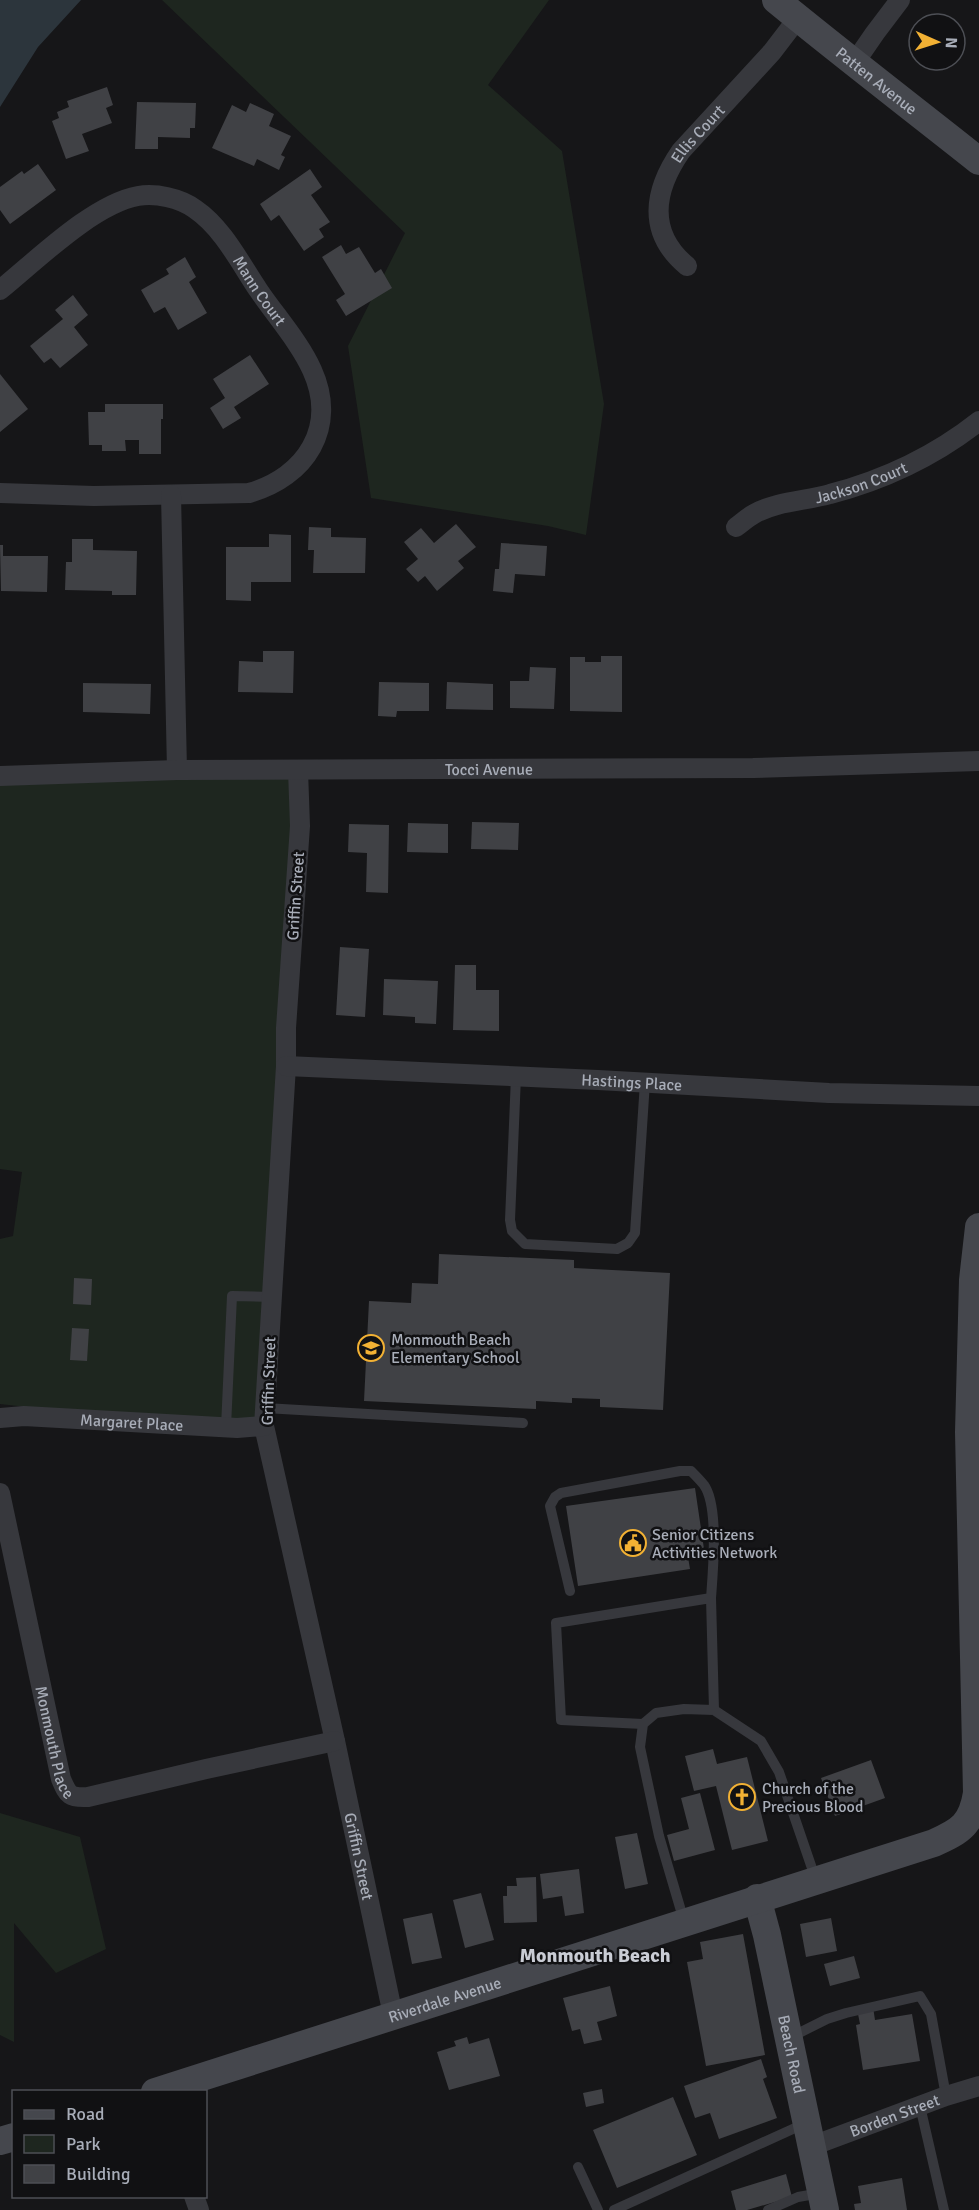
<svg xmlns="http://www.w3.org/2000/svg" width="979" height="2210" viewBox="0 0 979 2210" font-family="Signika,sans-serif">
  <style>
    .green { fill: #1e261f }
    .water { fill: #2c353c }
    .building { fill: #404145 }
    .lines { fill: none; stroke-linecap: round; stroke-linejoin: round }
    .lane { stroke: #37383d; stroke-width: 10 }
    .street { stroke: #37383d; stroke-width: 20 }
    .secondary { stroke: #45474d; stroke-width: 28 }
    .labels { text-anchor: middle; stroke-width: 5; stroke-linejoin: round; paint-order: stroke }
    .street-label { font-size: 16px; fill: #a8adb8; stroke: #111113 }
    .poi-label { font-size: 16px; fill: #a8adb8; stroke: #111113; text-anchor: start }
    .quarter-label { font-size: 20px; font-weight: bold; fill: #c9ccd4; stroke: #111113 }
  </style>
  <rect width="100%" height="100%" fill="#161618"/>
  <path class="green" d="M162 0H549L488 85 562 151 604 404 586 535 548 526 371 498 348 346 405 233Z
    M0 772 301 775 260 1433 0 1404V1239L13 1236 22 1172 0 1169Z
    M0 1813 80 1837 106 1949 56 1973 14 1923V2042L0 2035Z"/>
  <path class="water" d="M0 0H81L38 47 0 107Z"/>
  <path class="building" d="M107 87 113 105 106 108 112 123 82 134 89 151 66 159 52 121 59 118 57 112 69 107 67 101Z
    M137 102 196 103 195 128H190V138L158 137V149H135Z
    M250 103 274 114 269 126 291 136 281 155 285 157 279 170 257 159 254 166 212 148 232 105 246 112Z
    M38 164 56 190 10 224 0 210V187L22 171 24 174Z
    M310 169 322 187 311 195 330 222 319 229 324 237 304 251 279 215 271 221 260 204Z
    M341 245 346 254 359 247 375 273 381 269 392 288 346 316 336 300 345 294 322 257Z
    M185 257 196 277 189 282 207 313 178 330 165 307 154 313 141 290 169 274 166 269Z
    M73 295 88 315 74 327 88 345 60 368 51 358 44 363 30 346 63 319 55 310Z
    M250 355 269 384 234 407 241 418 223 429 210 408 225 398 213 379Z
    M0 374 28 409 0 432Z
    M105 404H163V419H161V454H139V440H125L126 451H102V445H89L88 412H105Z
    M456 524 476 547 458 561 464 568 437 591 425 576 418 582 406 569 418 559 404 542 421 528 434 543Z
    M309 527 331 528V537L366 538 365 573H313L314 550H308Z
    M269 534 291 535V582H251V601L226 600V547H269Z
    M72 539H93V550L137 551 136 595H112V591L65 590 66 562H72Z
    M501 543 547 546 545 576 515 574 513 593 493 591 495 569H499Z
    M0 545H3V556H48L47 592 1 591Z
    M263 651H294L293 693 238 692 239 661 263 662Z
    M601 656H622V712L570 711V657H585V662H601Z
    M530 667 556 668 554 709 510 708V681H529Z
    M379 682 429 683V711H397L396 717 378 716Z
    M447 682 493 684V710L446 709Z
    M83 683 151 684 150 714 83 712Z
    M472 822 519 823 518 850 471 849Z
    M408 823 448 824V853L407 852Z
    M349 824 389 825 388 893 366 892 367 853 348 852Z
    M340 947 369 949 365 1017 336 1015Z
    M455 965H476V990H499V1031L453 1030Z
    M384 979 438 981 436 1024 415 1023V1017L383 1015Z
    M439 1254 574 1260V1268L670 1273 663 1410 600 1407V1399L572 1398V1403L536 1401V1409L364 1401 369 1301 411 1303 412 1283 438 1284Z
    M74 1278 92 1279 91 1305 73 1304Z
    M72 1328 89 1329 87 1361 70 1360Z
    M695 1488 704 1549 687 1551 690 1569 578 1586 566 1506Z
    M713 1749 717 1764 747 1757 768 1841 732 1850 716 1786 694 1791 685 1756Z
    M871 1760 885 1798 835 1816 821 1778Z
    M700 1793 715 1850 674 1861 667 1835 689 1829 681 1798Z
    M637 1833 648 1884 625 1889 615 1837Z
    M579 1869 584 1913 565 1916 562 1896 543 1899 540 1874Z
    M536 1877 537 1922 504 1923 503 1896H507V1886H517L516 1878Z
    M481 1893 494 1940 465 1948 453 1900Z
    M432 1913 442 1958 412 1964 403 1919Z
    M831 1918 837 1951 806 1957 800 1924Z
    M743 1934 765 2055 706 2066 687 1962 703 1959 700 1942Z
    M854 1956 860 1978 830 1986 824 1964Z
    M610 1986 617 2016 597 2022 602 2040 584 2044 580 2029 572 2031 563 1998Z
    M873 2007 875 2020 912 2014 920 2061 863 2070 856 2025 860 2024 857 2009Z
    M467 2037 469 2044 489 2038 500 2076 449 2090 437 2052 456 2046 454 2041Z
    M761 2059 767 2077 763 2079 777 2118 719 2139 710 2113 695 2118 684 2086Z
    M602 2089 604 2103 586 2107 583 2093Z
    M673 2097 697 2155 617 2188 593 2130Z
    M786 2174 792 2197 747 2210H736L731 2191Z
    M902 2178 907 2210H855L854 2204 861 2203 858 2186Z"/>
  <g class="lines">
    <path class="lane" d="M516 1076 510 1220 512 1231 525 1244 617 1249 628 1243 635 1233 645 1082
      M265 1408 523 1423
      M226 1427 232 1296 272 1297
      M570 1591 550 1506 555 1497 561 1493 680 1471H691C695 1475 700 1480 704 1485 719 1506 713 1571 711 1598
      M714 1710 711 1598 556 1623 561 1720 643 1724 656 1713 684 1709 714 1710 761 1741 779 1772 816 1880
      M643 1724 640 1747 659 1836 684 1921
      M789 2038 827 2019 846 2013 920 1996 931 2014 946 2096
      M920 2106 944 2210
      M578 2167 598 2210
      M614 2210 806 2123
      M768 2210 798 2197 821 2193"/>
    <g class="street">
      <path d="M855 62 875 33 900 0"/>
      <path id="s1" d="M687 266C646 232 654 190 681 151L772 52 798 18"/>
      <path id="s2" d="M0 290C36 261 93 204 138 196 156 193 180 198 195 209 223 228 240 263 259 291 276 316 300 343 312 370 338 427 306 477 249 493L94 496 0 493"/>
      <path d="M171 495 177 770"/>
      <path id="s3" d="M736 527C742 523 748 517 754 514 777 501 806 501 830 494 883 480 936 455 979 421"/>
      <path id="s4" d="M298 770 300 826 286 1028V1066L264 1426 335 1741 393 2015"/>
      <path id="s5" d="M0 776 177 770 753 768 979 761"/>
      <path id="s6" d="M286 1066 598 1080 829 1093 979 1096"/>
      <path id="s7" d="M0 1418 24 1416 237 1428 264 1426"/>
      <path id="s8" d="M0 1493 61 1779C68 1795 69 1798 88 1797L206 1769 335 1741"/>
      <path id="s9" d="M812 2146 946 2096 979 2086"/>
      <path d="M194 2196 199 2210"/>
    </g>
    <g class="secondary">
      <path id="s10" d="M776 0C843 55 911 107 979 161"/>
      <path id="s11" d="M757 1898 767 1935 825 2210"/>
      <path id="s12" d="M155 2092 934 1843C961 1831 972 1824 977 1793L969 1432 973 1280 979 1227"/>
      <path d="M0 2141 14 2137"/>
    </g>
  </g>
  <defs>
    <symbol id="school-ring" viewBox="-11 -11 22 22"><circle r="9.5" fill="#111113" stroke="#f2b134" stroke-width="1.5"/><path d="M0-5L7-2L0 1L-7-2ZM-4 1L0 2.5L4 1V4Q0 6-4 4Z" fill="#f2b134"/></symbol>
    <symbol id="civic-ring" viewBox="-11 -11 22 22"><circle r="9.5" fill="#111113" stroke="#f2b134" stroke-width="1.5"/><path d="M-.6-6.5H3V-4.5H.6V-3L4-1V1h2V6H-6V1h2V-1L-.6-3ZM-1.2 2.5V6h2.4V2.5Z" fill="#f2b134"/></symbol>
    <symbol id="church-ring" viewBox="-11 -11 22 22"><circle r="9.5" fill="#111113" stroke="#f2b134" stroke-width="1.5"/><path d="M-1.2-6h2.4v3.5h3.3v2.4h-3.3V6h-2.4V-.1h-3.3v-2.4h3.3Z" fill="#f2b134"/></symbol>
  </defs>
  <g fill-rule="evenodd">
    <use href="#school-ring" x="356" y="1333" width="30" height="30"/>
    <use href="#civic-ring" x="618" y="1528" width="30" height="30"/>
    <use href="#church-ring" x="727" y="1782" width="30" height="30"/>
  </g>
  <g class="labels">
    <g class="street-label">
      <text dy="6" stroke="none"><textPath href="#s10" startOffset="129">Patten Avenue</textPath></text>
      <text dy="6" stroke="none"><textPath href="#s1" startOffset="153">Ellis Court</textPath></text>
      <text dy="6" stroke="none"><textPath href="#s2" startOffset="333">Mann Court</textPath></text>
      <text dy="6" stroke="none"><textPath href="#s3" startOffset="134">Jackson Court</textPath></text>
      <text dy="6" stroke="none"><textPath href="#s5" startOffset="489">Tocci Avenue</textPath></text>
      <text transform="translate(295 896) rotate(-86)" y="6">Griffin Street</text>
      <text dy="6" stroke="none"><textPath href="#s6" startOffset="346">Hastings Place</textPath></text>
      <text transform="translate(268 1381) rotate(-88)" y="6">Griffin Street</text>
      <text dy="6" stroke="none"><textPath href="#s7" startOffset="132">Margaret Place</textPath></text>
      <text dy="6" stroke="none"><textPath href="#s8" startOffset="255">Monmouth Place</textPath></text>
      <text dy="6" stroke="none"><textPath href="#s4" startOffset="1098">Griffin Street</textPath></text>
      <text dy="6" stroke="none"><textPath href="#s12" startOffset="304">Riverdale Avenue</textPath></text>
      <text dy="6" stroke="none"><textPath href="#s11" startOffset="160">Beach Road</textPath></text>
      <text dy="6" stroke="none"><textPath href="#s9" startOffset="88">Borden Street</textPath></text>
    </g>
    <g class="poi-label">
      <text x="391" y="1345">Monmouth Beach<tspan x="391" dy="18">Elementary School</tspan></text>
      <text x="652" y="1540">Senior Citizens<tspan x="652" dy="18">Activities Network</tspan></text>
      <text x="762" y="1794">Church of the<tspan x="762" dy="18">Precious Blood</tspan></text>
    </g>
    <g class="quarter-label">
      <text x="595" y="1962">Monmouth Beach</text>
    </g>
  </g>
  <rect x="12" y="2090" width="195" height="108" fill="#111113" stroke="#4d4f55" stroke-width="1.5"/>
  <rect x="24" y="2110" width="30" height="9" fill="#45474d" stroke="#4d4f55" stroke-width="1.5"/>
  <text x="66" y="2120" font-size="18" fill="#a8adb8">Road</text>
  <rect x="24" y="2135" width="30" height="18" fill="#1e261f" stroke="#4d4f55" stroke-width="1.5"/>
  <text x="66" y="2150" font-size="18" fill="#a8adb8">Park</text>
  <rect x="24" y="2165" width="30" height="18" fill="#404145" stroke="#4d4f55" stroke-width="1.5"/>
  <text x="66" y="2180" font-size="18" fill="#a8adb8">Building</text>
  <g transform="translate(937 42) rotate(93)"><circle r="28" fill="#111113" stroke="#4d4f55" stroke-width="1.5"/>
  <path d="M0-4.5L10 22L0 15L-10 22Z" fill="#f2b134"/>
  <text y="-9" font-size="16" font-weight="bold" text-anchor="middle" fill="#a8adb8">N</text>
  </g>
</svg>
